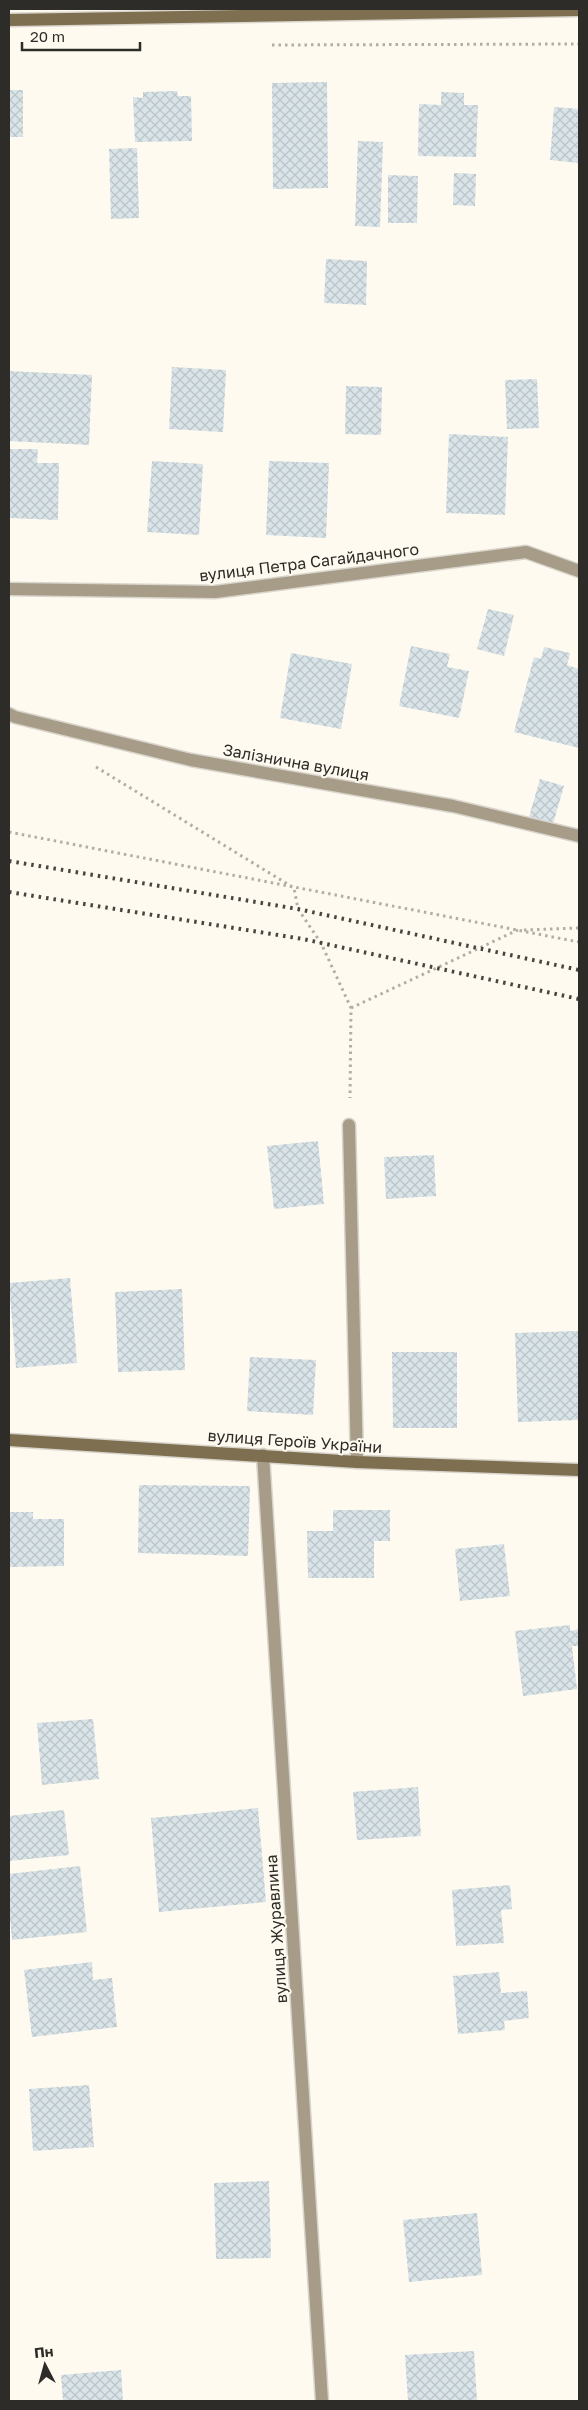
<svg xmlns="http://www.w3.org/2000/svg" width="588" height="2410" viewBox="0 0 588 2410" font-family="'Golos Text',sans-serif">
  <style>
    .building { fill: url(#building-cross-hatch) }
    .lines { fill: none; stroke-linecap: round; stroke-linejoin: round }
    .lane-casing { stroke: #d9d5cc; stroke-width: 15 }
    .street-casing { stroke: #d9d5cc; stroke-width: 15 }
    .secondary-casing { stroke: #d9d5cc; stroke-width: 15 }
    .path { stroke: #b1aea6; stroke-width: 3; stroke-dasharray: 2.5 4; stroke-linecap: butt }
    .lane { stroke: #a69c87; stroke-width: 12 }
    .street { stroke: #a69c87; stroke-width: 12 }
    .secondary { stroke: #7e6f50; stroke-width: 12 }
    .rail { stroke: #474540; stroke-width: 4; stroke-dasharray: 2.5 5; stroke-linecap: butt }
    .labels { text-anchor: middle; stroke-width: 4; stroke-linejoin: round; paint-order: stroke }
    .street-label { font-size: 16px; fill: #2e2c28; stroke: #fefaf0 }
  </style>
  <defs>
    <pattern id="building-cross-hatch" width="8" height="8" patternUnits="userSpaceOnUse" patternTransform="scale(1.25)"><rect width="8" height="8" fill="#d9e4e9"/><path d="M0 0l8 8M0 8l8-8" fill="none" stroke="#bbc4c8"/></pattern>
  </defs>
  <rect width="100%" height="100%" fill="#fefaf0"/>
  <path class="building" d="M327 82 328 188 273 189 272 83Z
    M9 90H23V137H9Z
    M177 91 178 96H191L192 141 135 142 133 97 143 98V92Z
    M441 92 464 93V105H478L476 157 418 156 419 104 441 105Z
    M554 107 579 109V163L550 160Z
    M358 141 383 142 380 227 355 226Z
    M137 148 139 218 111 219 109 149Z
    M454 173 476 174 475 206 453 205Z
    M388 175 418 176 417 223H388Z
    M326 259 367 261 366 305 324 303Z
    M172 367 226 370 223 432 169 429Z
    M9 371 92 375 89 445 9 441Z
    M537 379 539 428 507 429 505 380Z
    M346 386 382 387 381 435 345 434Z
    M449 434 508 437 505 515 446 513Z
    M9 449H38L37 463H59L58 520 9 518Z
    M152 461 203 464 199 535 147 532Z
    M269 461 329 463 326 538 266 535Z
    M488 609 514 615 504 656 477 649Z
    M411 646 450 654 447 667 469 671 459 718 399 706Z
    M544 647 570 653 567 665 579 669V748L514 732 534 657 541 659Z
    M291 653 352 664 341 729 280 718Z
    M540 779 564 786 553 824 529 817Z
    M318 1141 324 1204 274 1209 267 1146Z
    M434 1155 436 1196 386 1199 384 1157Z
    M70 1278 77 1363 16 1368 9 1283Z
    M182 1289 185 1370 118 1372 115 1292Z
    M578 1331 579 1420 518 1422 515 1333Z
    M392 1352H457V1428H393Z
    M250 1357 316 1360 313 1415 247 1411Z
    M139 1485 250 1486 248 1556 138 1553Z
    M333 1510H390V1541H374V1578H308L307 1531H333Z
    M9 1512H33V1519H64V1566L9 1567Z
    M504 1544 510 1596 460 1601 455 1549Z
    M570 1625V1631L579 1629V1646H572L577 1689 523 1696 515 1631Z
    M93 1719 99 1779 42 1785 37 1723Z
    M418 1787 421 1836 357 1840 353 1792Z
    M258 1808 266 1902 159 1912 151 1818Z
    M64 1810 69 1855 9 1861V1816Z
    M80 1866 87 1932 12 1940 9 1906V1874Z
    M510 1885 512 1909 501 1910 504 1943 456 1946 452 1890Z
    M92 1962 93 1980 112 1978 117 2027 32 2037 24 1970Z
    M499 1972 501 1993 527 1991 529 2018 504 2021 505 2030 458 2034 453 1976Z
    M89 2085 94 2147 33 2151 29 2089Z
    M269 2181 271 2258 216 2259 214 2183Z
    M477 2213 482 2275 409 2282 403 2220Z
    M474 2351 477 2401H408L405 2355Z
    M121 2370 123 2401H63L61 2375Z"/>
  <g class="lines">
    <defs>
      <path id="lane" d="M349 1125 357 1462"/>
      <path id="street" d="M9 589 215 592 526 552 579 571
        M9 714 15 717 191 760 453 806 579 836
        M263 1455 322 2401"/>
      <path id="secondary" d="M9 20 579 10
        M9 1440 357 1462 579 1470"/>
    </defs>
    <use href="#lane" class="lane-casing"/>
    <use href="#street" class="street-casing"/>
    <use href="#secondary" class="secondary-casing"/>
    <path class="path" d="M272 45 579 44
      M96 767 294 888 298 909 321 943 351 1008 350 1098
      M9 832 579 942
      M524 930 579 928
      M351 1008 518 930"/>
    <use href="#lane" class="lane"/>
    <use href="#street" class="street"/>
    <use href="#secondary" class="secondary"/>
    <path class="rail" d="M9 861 298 909 579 970
      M9 892 303 939 579 999"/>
  </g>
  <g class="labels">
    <g class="street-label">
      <text transform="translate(309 562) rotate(-7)" y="6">вулиця Петра Сагайдачного</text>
      <text transform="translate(296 762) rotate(10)" y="6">Залізнична вулиця</text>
      <text transform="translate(295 1441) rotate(4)" y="6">вулиця Героїв України</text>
      <text transform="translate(276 1929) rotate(-94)" y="6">вулиця Журавлина</text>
    </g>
  </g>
  <rect width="588" height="2410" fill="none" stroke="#2e2c28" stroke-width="20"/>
  <g transform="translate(45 2365) rotate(354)" stroke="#fefaf0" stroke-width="4" paint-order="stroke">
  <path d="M0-4L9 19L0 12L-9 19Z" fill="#2e2c28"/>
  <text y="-8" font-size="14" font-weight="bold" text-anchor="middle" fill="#2e2c28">Пн</text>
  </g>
  <path d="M22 42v8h118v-8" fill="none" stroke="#2e2c28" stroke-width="2.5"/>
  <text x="30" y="42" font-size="15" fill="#2e2c28" stroke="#fefaf0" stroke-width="4" paint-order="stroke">20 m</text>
</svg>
